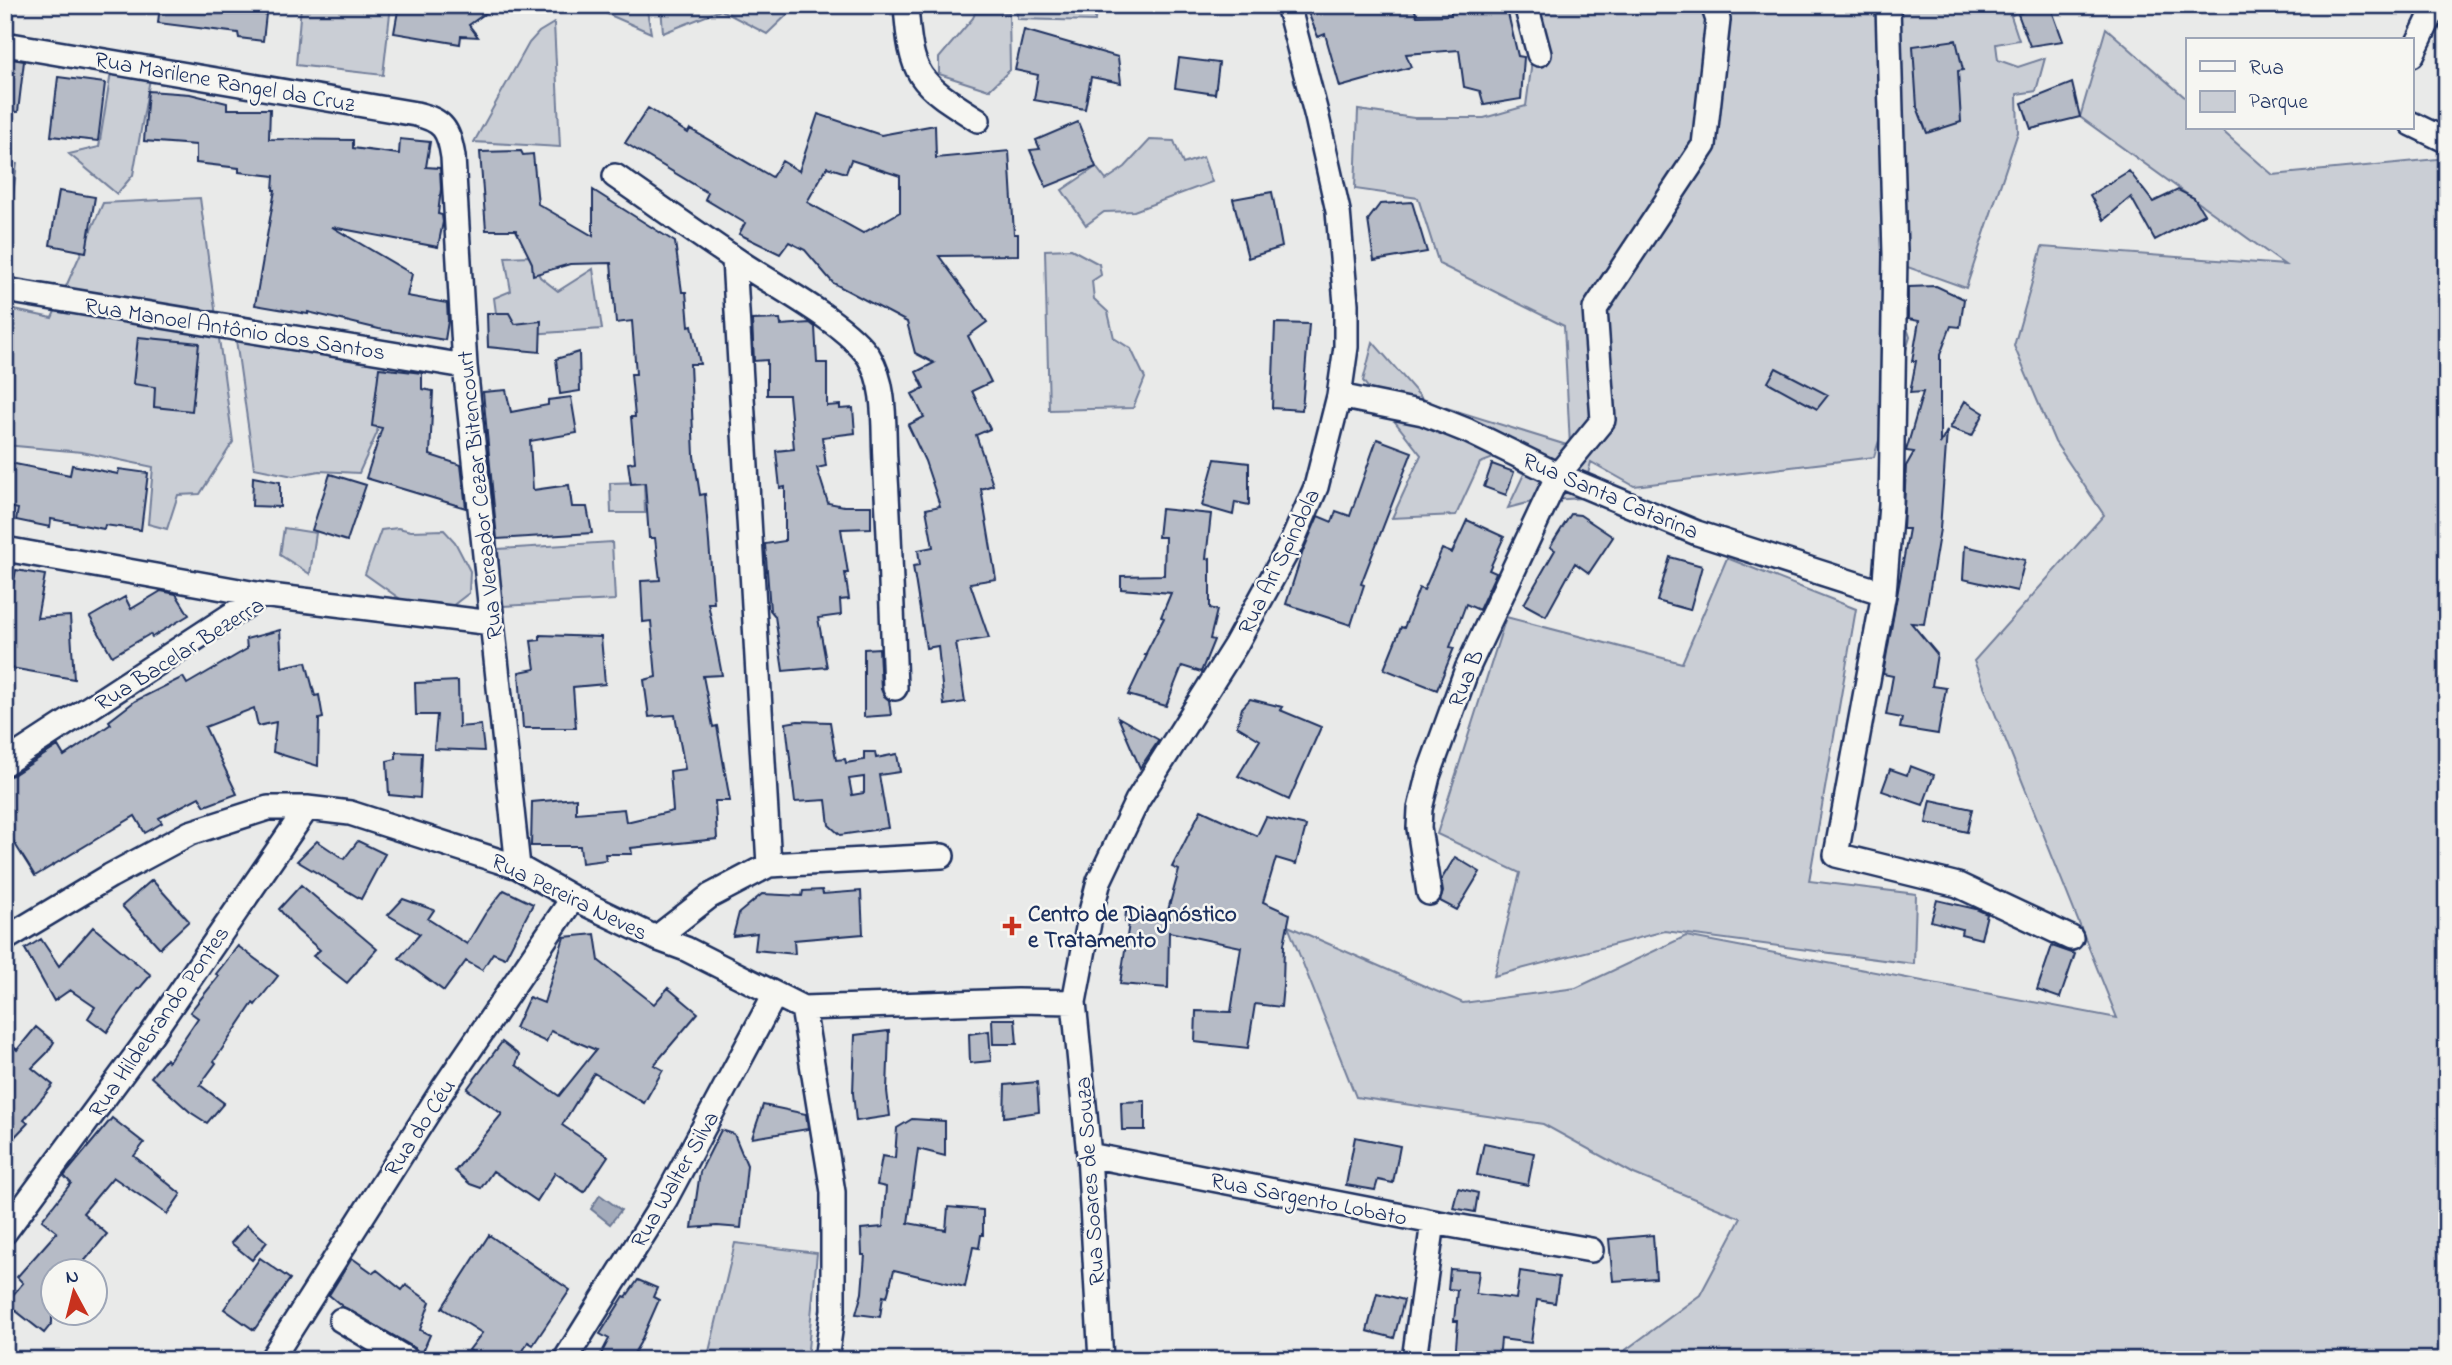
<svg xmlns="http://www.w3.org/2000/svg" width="2452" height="1365" viewBox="0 0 2452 1365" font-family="'Indie Flower',sans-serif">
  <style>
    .green { fill: #caced5; stroke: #727e9a; stroke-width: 2 }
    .water { fill: #a2aaba; stroke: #6c7995; stroke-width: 2 }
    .building { fill: #b6bbc6; stroke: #1b2f5e; stroke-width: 2; fill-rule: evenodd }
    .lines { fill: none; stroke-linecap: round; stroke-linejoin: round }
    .street-casing { stroke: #1b2f5e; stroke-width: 28 }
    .street { stroke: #f6f6f2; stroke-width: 23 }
    .poi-dot { fill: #c8321e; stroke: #f6f6f2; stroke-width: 2.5 }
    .labels { text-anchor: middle; stroke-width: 5; stroke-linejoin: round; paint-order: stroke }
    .street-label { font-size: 23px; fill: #1b2f5e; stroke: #f6f6f2 }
    .poi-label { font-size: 23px; font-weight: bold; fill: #1b2f5e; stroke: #f6f6f2; text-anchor: start }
  </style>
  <rect width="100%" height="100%" fill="#e9eae9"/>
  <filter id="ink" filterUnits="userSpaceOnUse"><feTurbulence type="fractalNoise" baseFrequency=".0143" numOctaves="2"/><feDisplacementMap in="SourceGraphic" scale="14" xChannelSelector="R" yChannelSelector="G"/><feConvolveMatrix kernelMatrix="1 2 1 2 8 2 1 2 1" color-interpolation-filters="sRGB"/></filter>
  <g filter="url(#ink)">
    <path class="green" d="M301 5H391L383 75 296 65Z
      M587 5H646L651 33Z
      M661 5H791V11L767 34 721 10 663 33Z
      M1017 5H1096L1095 21 1017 19Z
      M1531 5H2028L2011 16 2019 40 1996 44 1998 60 2018 67 2045 58 2036 91 2017 94 2018 132 1966 288 1905 266 1899 304 1910 337 1874 457 1634 486 1591 462 1582 498 1535 501 1508 508 1524 474 1496 457 1480 463 1456 515 1392 518 1421 455 1363 381 1373 342 1424 401 1570 446 1564 326 1439 264 1418 198 1355 189 1358 110 1414 118H1484L1526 106 1531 69Z
      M1009 12 1010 70 989 90 939 74V58L973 18 975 13Z
      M554 23 560 147 474 142 529 43 539 32Z
      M2106 28 2188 100V128H2219L2273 175 2447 158V1360H1612L1700 1295 1741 1218 1634 1174 1543 1124 1356 1097 1288 926 1463 1003 1576 988 1686 936 2117 1018 1974 661 2104 515 2055 442 2014 346 2042 247 2285 265 2080 117Z
      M112 66 151 73 133 175 117 194 69 154 99 147Z
      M1150 140 1174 141 1183 164 1203 157 1212 182 1134 211 1104 212 1086 225 1062 190 1096 167 1106 180 1125 167Z
      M5 164H17L5 256Z
      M200 198 233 442 200 494 178 495 167 529 148 524 153 467 82 452 5 445V308L52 318 103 203Z
      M1071 249 1099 264 1101 275 1092 281 1094 299 1108 312 1114 338 1131 349 1145 378 1133 408 1049 410 1045 250Z
      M531 256 540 277 558 291 593 269 602 329 499 336 494 298 511 291 505 257Z
      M236 340 386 356 377 433 359 473 319 471 293 476 254 468Z
      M644 482 645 513H611L610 483Z
      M284 528 316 533 310 574 280 555Z
      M398 528 411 531 444 530 455 542 470 571 469 593 447 610 406 603 365 574 381 530Z
      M612 542 615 600 502 606 498 549Z
      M1727 558 1856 609 1809 881 1916 894 1914 964 1665 931 1494 976 1520 873 1437 834 1506 617 1682 663Z
      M735 1243 817 1253 807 1360H707Z"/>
    <path class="water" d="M600 1195 621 1210 610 1224 591 1209Z"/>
    <path class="building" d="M160 5H267L263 41 239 38 238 33 158 23Z
      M399 5H497L469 25 478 37 461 36 460 44 394 33Z
      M1305 5H1413L1417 16 1451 15V5H1506L1518 56 1524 57 1521 99 1484 105 1480 91 1464 87 1459 50 1406 54 1411 67 1340 87 1325 34 1318 37Z
      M2041 5H2050L2063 41 2030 46 2018 14Z
      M1024 30 1118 57 1121 83 1091 77 1085 109 1034 100 1038 75 1015 70Z
      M1956 40 1963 70 1958 71 1961 122 1927 133 1917 107 1913 46Z
      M5 58 24 61 18 112 5 111Z
      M1179 58 1219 63 1215 94 1175 88Z
      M58 77 105 83 98 141 51 136Z
      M2072 83 2080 117 2031 129 2022 103Z
      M148 91 190 94 227 103V109H270L269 139 353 140V148L399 154 400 139 430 142 426 167 440 168 441 189 438 214 442 215 443 222 438 247 332 227 412 274 407 296 447 303 448 321 445 340 379 329 308 312V314L255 305 275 190H273L274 176 239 172V168L196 163V145L144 141Z
      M648 108 688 133 690 129 772 177 782 161 799 171 818 114 881 135 935 125 936 158 1009 151 1014 234H1018V255L939 256 987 322 968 336 991 382 972 391 990 429 976 435 993 485 981 489 996 579 970 583 989 638 956 643 965 702 944 705 938 646 926 648 913 566 920 565 918 550 933 547 926 509 940 506 925 461 908 425 924 417 912 394 924 388 916 372 934 363 915 353 907 322 833 283 805 250 789 242 780 254 739 234 745 223 705 199 708 193 625 143ZM851 160 900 176V212L863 233 807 202 827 167 846 173Z
      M1078 122 1096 167 1046 187 1030 150 1040 149 1036 140Z
      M521 151 523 155 533 154 538 204 593 236V190L675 242 682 292H686L689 326 692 325 700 364H690L694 456 700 495 705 494 714 603H708L722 675 703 676 713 727 717 726 730 801H715L717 839 631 848 632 854H605L606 860 582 863 580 846H531L532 802 576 798V813L624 809 626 822 673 811 670 771 685 769 675 715 649 717 644 680 656 677 651 621 643 622 641 581 660 580 655 538H649L645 483 631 484 628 463 635 462 631 417H635L631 374H636L632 321 616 323 611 263 570 264 533 275 532 263 516 230H486L480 152Z
      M2129 171 2153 202 2178 190 2194 198 2204 214 2155 240 2131 197 2104 220 2090 195Z
      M59 191 95 197 86 252 50 245Z
      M1272 192 1282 247 1248 258 1233 199Z
      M1412 202 1427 252 1374 261 1368 220 1380 204Z
      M1936 286 1964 299 1960 327 1951 326 1940 355V444L1947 431 1940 529 1924 624 1911 623 1937 654 1932 686 1946 688 1938 734 1900 728 1902 718 1886 715 1893 676 1883 674 1909 529H1903L1906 466 1914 452 1906 451 1923 392 1910 393 1916 361H1912L1919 321 1908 319V287Z
      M487 313H509L515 324 541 321 540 352 488 347Z
      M780 319 781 325 810 323 815 327 817 363H827V406L840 405V409L853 408 855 433 822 437 826 466 817 468 828 503 844 506H871V528L841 529 848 573H845L849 599 840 600 841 615 818 618 827 667 783 671 775 616 770 610 765 544 785 541V487L780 488 776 451 794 449 789 395H767V360L754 361 752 320Z
      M1275 323 1309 324 1302 410 1272 408Z
      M138 337 199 343 192 411 154 407 155 387 133 384Z
      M579 352 580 391 560 394 556 359Z
      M379 368 422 373V389L433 391 430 455 461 465 466 508 366 478 382 428 372 426Z
      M1776 368 1828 395 1817 409 1768 382Z
      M506 390 511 412 548 405V400L571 397 577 433 530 441 533 490 569 485 572 507H587L592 533 497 539 483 392Z
      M1965 401 1984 413 1972 436 1950 428Z
      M1377 439 1412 452 1361 584 1364 585 1351 625 1286 604 1303 551 1318 516 1332 522 1336 511 1350 516Z
      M1215 459 1249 463V505L1235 502 1233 515 1202 506Z
      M5 462 70 475 72 465 118 474 119 469 148 473 141 530 105 525 104 529 51 519 50 527 16 520 18 509 5 506Z
      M1492 464 1514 472 1506 495 1484 487Z
      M330 474 366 485 347 541 312 530Z
      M253 477 280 482V507L252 506Z
      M1161 509 1211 514 1206 559 1210 558V608L1217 610 1210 639 1214 640 1201 672 1182 666 1166 706 1128 695 1147 655H1145L1164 618 1161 617 1171 593 1121 589V576L1164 575 1165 537H1158Z
      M1571 514 1580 515 1613 537 1589 573 1575 563 1546 616 1524 604 1555 550 1550 547Z
      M1467 520 1504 537 1489 570 1496 573 1479 610 1466 604 1450 647 1454 648 1437 690 1384 669 1401 627 1404 628 1419 588 1424 590 1442 549 1452 553Z
      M1965 546 2025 560 2017 591 1963 579Z
      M1670 557 1702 566 1690 610 1657 601Z
      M16 570 45 575 37 618 70 616 74 679 5 667V627Z
      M161 591 176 594 189 615 152 637 150 634 112 656 90 617 125 597 131 609Z
      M280 630 282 667 306 662 315 696 319 695 323 718 319 719 318 766 273 752 276 722 258 726 254 708 205 727 237 794 205 806 199 797 159 818 162 823 145 833 135 816 35 876 5 828V777L13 775 58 746 64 756 111 724 109 721 135 701 183 677 187 684 247 649 246 639Z
      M540 635 601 637 605 684 573 687 576 728H523L519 672 535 669 531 641 540 640Z
      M879 648 881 689 884 696 889 700 891 715 864 717V649Z
      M458 681 459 727 481 725 484 751 434 749 437 715H416L415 683Z
      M1250 699 1282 707 1280 710 1321 727 1289 800 1238 776 1260 740 1237 726 1242 708Z
      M1118 717 1159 740 1140 768Z
      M798 721 830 722 836 760 845 759 846 763 864 760V752H875L876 758 897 754 900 772 879 775 888 828 840 835 829 825 826 800 795 802 786 723ZM864 777V793L852 795 849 779Z
      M396 752 422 753 420 798 389 795 387 761 396 759Z
      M1910 766 1934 775 1923 805 1882 791 1890 769 1907 775Z
      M1931 800 1972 809 1967 832 1926 823Z
      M1201 810 1257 836 1266 817 1306 826 1296 864 1276 858 1263 902 1290 914 1284 944 1283 985 1281 1007 1255 1004 1248 1048 1195 1042 1196 1011 1231 1012 1241 947 1169 932 1168 988 1120 984 1129 923 1125 922 1126 912 1167 914 1179 870 1172 867Z
      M317 841 344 859 358 841 385 854 361 899 297 861Z
      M1455 857 1480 872 1457 910 1440 901 1443 892 1441 880Z
      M152 880 189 921 160 948 122 906Z
      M301 885 377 949 347 983 313 956 320 950 297 930 279 909Z
      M504 890 533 904 505 958 493 953 482 970 466 961 444 991 399 958 420 934 388 915 403 899 434 910 428 919 467 944 485 914Z
      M822 890 823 894 861 891 863 934 794 940 795 954 755 950 757 933 733 936 739 913 762 894 802 896 803 891Z
      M1937 900 1976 909 1987 914 1981 939 1961 934 1962 929 1931 921Z
      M93 927 151 975 139 989 138 988 107 1032 88 1018 95 1007 70 990 54 1001 25 949 41 939 59 966Z
      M595 934 599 961 654 1004 668 988 698 1013 654 1065 663 1070 644 1103 594 1073 562 1125 608 1156 584 1192 555 1173 537 1201 493 1171 481 1188 470 1184 455 1171 502 1114 467 1089 502 1042 519 1055 516 1065 559 1096 596 1050 551 1031 546 1042 515 1028 529 997 544 1003 564 937Z
      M238 946 278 976 255 1005 253 1003 214 1061 216 1063 200 1085 224 1103 207 1123 190 1112 151 1077 166 1059 168 1062 198 1018 190 1012 219 976 216 974Z
      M2052 946 2075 954 2060 998 2037 990Z
      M992 1019H1015L1017 1044H993Z
      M36 1027 54 1042 47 1053 32 1068 53 1085 24 1120 28 1123 5 1147V1039L17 1050Z
      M889 1031 887 1091 890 1116 856 1121 853 1093 855 1035Z
      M989 1031 991 1061 970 1063 969 1034Z
      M1037 1082 1039 1112 1004 1117 1005 1085Z
      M1145 1101V1130H1122L1121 1102Z
      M763 1105 806 1114 808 1129 752 1138Z
      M112 1118 144 1143 134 1156 181 1194 167 1214 113 1177 83 1213 107 1234 77 1270H52V1323L44 1333 6 1303 23 1283 17 1277 57 1232 42 1220 71 1183 64 1176Z
      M912 1119 945 1121V1156L918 1149 908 1223 946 1230 948 1207 983 1210V1235H981L979 1248 973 1247 965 1287 894 1270 887 1297 883 1296 880 1317 856 1314 862 1293 865 1255H862L861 1229 883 1227 886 1187 877 1185 882 1156 895 1158 897 1128Z
      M721 1130 734 1134 747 1165 741 1228 717 1226 692 1228 700 1172Z
      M1355 1137 1400 1146 1393 1183 1378 1180 1375 1190 1346 1185Z
      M1484 1143 1534 1153 1528 1185 1477 1175Z
      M1458 1188 1478 1193 1475 1212 1453 1208Z
      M247 1225 267 1242 252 1260 231 1243Z
      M489 1235 570 1290 533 1345 528 1342 518 1360H485L469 1350 482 1333 442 1308Z
      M1653 1235 1656 1278 1613 1281 1609 1239Z
      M260 1258 290 1279 254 1330 224 1309Z
      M352 1258 373 1273 377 1270 402 1290 406 1285 430 1302 420 1330 430 1335 421 1356 415 1348 342 1306 329 1295Z
      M1450 1269 1479 1271 1476 1294 1516 1299 1520 1271 1559 1277 1555 1303 1537 1300 1531 1343 1501 1339 1499 1360H1455L1458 1321H1454L1457 1290 1448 1289Z
      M638 1280 657 1288 653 1297 659 1300 640 1343 630 1360H598L609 1339 600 1334 624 1296 626 1297Z
      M1377 1293 1404 1300 1394 1338 1367 1331Z"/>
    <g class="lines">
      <defs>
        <path id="street" d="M906 5C911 78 918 82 978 120
          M1526 5 1539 54
          M1888 5 1895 254 1891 505 1884 593 1836 855 1958 885 2071 938
          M5 44 416 114C443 120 449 130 453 157L465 366 518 867
          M2412 55 2436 5
          M2412 124 2447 141
          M615 176C657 205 699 235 741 263 777 287 846 323 869 357 887 386 883 428 885 461 890 536 892 612 895 688
          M734 259 769 865
          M5 290 465 366
          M1339 396 1423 413 1468 431 1558 475 1697 533 1884 593
          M5 549 262 595
          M5 763 262 595 492 623
          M1429 893 1419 828 1420 809 1428 776 1467 669 1558 475 1603 420 1595 309 1704 145 1718 20 1713 5
          M656 938 710 896 769 865 942 856
          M5 939 110 876 190 833 268 808H307L350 813 518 867 573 898 656 938 686 949 803 1008 1017 1001 1074 1002
          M803 1008 833 1192V1310L826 1360
          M1089 1155 1433 1222 1591 1250
          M5 1232 151 1035 307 808
          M341 1320 408 1360
          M271 1360 443 1089 573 898
          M565 1360 665 1200 775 994
          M1101 1360 1089 1155 1074 1002 1091 912 1099 881 1137 801 1235 646 1292 542 1316 487 1339 396 1346 347V304L1338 211 1317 117 1288 5
          M1414 1360 1433 1222"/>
      </defs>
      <use href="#street" class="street-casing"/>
      <use href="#street" class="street"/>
    </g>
  </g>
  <path class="poi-dot" d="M1008.5 915.5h7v7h7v7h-7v7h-7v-7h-7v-7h7z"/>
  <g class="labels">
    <g class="street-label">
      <text transform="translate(225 81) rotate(10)" y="8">Rua Marilene Rangel da Cruz</text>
      <text transform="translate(235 328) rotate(9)" y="8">Rua Manoel Antônio dos Santos</text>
      <text transform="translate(479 495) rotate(-96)" y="8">Rua Vereador Cezar Bitencourt</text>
      <text transform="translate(1611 495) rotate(23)" y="8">Rua Santa Catarina</text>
      <text transform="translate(1278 561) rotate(-64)" y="8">Rua Ari Spindola</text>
      <text transform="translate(179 653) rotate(-32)" y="8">Rua Bacelar Bezerra</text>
      <text transform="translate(1465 678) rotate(-68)" y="8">Rua B</text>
      <text transform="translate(570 896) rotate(26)" y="8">Rua Pereira Neves</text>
      <text transform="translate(158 1021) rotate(-55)" y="8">Rua Hildebrando Pontes</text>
      <text transform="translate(419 1127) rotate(-57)" y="8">Rua do Céu</text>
      <text transform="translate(674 1179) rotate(-60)" y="8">Rua Walter Silva</text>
      <text transform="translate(1089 1181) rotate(-94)" y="8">Rua Soares de Souza</text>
      <text transform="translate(1309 1198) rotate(11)" y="8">Rua Sargento Lobato</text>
    </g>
    <g class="poi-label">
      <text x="1028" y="921">Centro de Diagnóstico<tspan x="1028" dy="26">e Tratamento</tspan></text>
    </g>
  </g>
  <rect width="2452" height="1365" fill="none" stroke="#f6f6f2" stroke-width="28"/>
  <rect x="14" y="14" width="2424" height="1337" fill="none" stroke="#1b2f5e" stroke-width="2.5" filter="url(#ink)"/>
  <rect x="2186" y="38" width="228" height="91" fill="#f6f6f2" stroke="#9ea6b7" stroke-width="2"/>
  <rect x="2200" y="61" width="35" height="10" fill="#f6f6f2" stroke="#9ea6b7" stroke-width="2"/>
  <text x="2249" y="74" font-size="21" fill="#1b2f5e">Rua</text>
  <rect x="2200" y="91" width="35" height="21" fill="#caced5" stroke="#9ea6b7" stroke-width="2"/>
  <text x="2249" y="108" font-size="21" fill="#1b2f5e">Parque</text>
  <g transform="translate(74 1292) rotate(353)"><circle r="33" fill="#f6f6f2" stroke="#9ea6b7" stroke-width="2"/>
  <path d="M0-5L12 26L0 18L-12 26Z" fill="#c8321e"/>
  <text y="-10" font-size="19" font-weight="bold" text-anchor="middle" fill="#1b2f5e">N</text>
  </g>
</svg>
